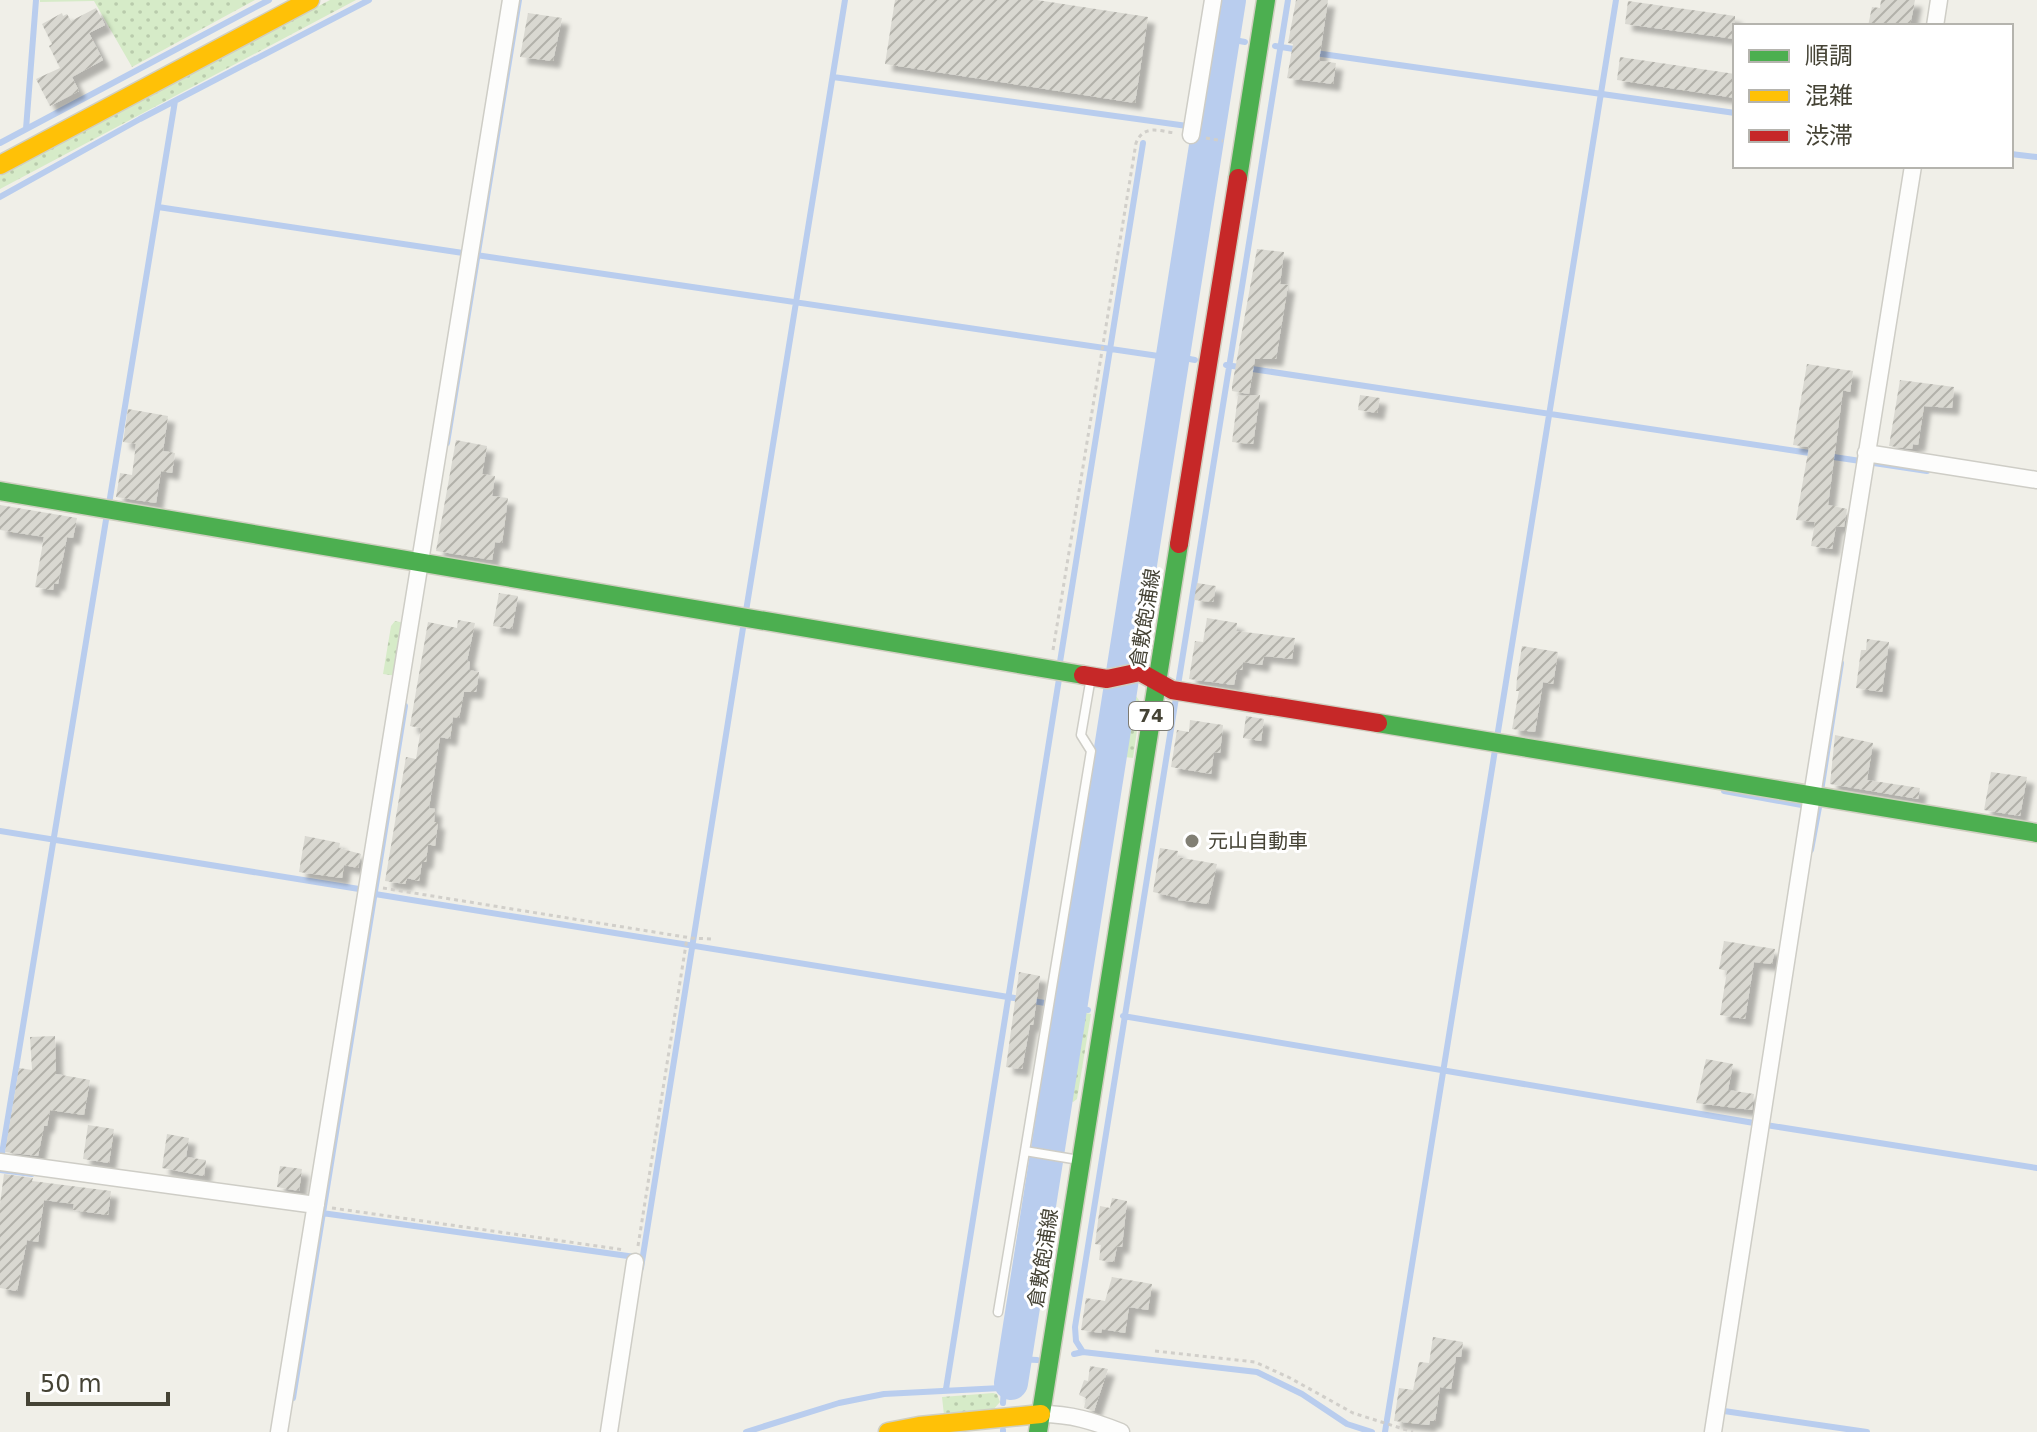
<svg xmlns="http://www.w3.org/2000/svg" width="2037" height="1432" viewBox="0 0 2037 1432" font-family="'DejaVu Sans','Noto Sans JP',sans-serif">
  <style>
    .grass { fill: url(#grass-dots) }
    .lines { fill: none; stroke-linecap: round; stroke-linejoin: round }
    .stream { stroke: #b9cdee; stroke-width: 6 }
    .river { stroke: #b9cdee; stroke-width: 34 }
    .building { fill: url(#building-hatch); filter: url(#shadow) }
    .lane-casing { stroke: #cecdc6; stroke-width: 11 }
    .street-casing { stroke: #cecdc6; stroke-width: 19 }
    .fast-casing { stroke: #d0cfc1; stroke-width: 21 }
    .slow-casing { stroke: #d0cfc1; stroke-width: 21 }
    .jam-casing { stroke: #d0cfc1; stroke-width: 21 }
    .path { stroke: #d1cfca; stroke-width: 3; stroke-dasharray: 4 4; stroke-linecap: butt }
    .lane { stroke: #fdfdfc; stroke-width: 8 }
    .street { stroke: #fdfdfc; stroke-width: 16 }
    .fast { stroke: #4caf50; stroke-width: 18 }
    .slow { stroke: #ffc107; stroke-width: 18 }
    .jam { stroke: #c62828; stroke-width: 18 }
    .poi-dot { fill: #817f74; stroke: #fff; stroke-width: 3 }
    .labels { text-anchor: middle; stroke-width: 6; stroke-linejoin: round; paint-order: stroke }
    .shield { fill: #fff; stroke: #7d7b72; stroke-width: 2 }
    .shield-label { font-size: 18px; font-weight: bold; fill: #454335 }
    .street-label { font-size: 20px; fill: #454335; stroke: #fff }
    .poi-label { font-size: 20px; fill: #454335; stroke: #fff; text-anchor: start }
  </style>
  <defs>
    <pattern id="grass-dots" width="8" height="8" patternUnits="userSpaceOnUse" patternTransform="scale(2)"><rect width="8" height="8" fill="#d6ebc8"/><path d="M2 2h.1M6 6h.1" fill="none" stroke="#b9cbac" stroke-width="1.8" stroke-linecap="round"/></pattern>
    <pattern id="building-hatch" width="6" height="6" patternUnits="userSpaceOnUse" patternTransform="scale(2)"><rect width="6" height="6" fill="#d9d8d1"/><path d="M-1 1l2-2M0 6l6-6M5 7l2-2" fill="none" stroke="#b2b1aa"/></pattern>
    <filter id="shadow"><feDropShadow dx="7" dy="7" stdDeviation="2" flood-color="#0004"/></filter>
  </defs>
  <rect width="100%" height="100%" fill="#f0efe8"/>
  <path class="grass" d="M40 0H255L132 67 94 1 40 2Z
    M330 0H356L0 189V176Z
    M395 621 405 623 397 676 383 674 391 626Z
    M1131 689 1141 703 1133 758 1117 756C1120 736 1119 706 1131 689Z
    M1076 1011 1091 1014 1077 1099 1073 1102 1065 1097Z
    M993 1393 997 1394 1000 1402 993 1410 944 1415 942 1397Z"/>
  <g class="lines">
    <path class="stream" d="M1223 38 1245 42
      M1275 46 1300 50
      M1315 53 1735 113
      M833 77 1209 129
      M26 129 36 0
      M0 143 269 0
      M2011 154 2037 157
      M0 197 140 119 369 0
      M158 207 463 253
      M476 255 1172 358
      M1173 356 1195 360
      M1226 365 1816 454
      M447 443 519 0
      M1827 456 1927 471
      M109 504 175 101
      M746 611 845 0
      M1060 662 1143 143
      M1724 791 1807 806
      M1821 791 1841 663
      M0 831 359 889
      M1811 850 1820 802
      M375 894 1088 1010
      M1123 1016 1754 1123
      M1766 1125 2037 1168
      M1 1160 106 520
      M0 1170 32 1174
      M322 1213 635 1257
      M641 1268 743 628
      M1083 1352 1076 1341 1075 1327 1288 0
      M1074 1354 1083 1352 1257 1372 1302 1394 1347 1424 1372 1432
      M1017 1359 1037 1360
      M946 1389 1059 679
      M293 1398 405 706
      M1003 1403 1004 1387
      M1724 1411 1867 1432
      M746 1432 839 1403 884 1394 1001 1388 1011 1383
      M1003 1432V1430
      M1385 1432 1616 0"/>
    <path class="river" d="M1011 1383 1229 0"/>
  </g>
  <path class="building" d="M895 0H1037L1148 17 1135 103 885 64Z
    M1296 0H1328L1319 61 1336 63 1333 84 1287 78 1293 44 1288 43Z
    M1881 0H1915L1910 26H1868L1872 7 1880 8Z
    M1628 1 1735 16V39L1625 24Z
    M96 8 105 25 89 33 103 60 72 77 79 91 50 106 36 79 60 68 49 46 52 44 42 24 62 13 63 16 67 14 71 21Z
    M528 13 562 18 553 61 520 57Z
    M1620 57 1735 74V98L1617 80Z
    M1257 249 1284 252 1280 284 1288 285 1276 359H1255L1249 394 1232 391V386Z
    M1807 364 1853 371 1850 392 1843 390 1828 505 1847 509 1844 527 1836 526 1832 549 1811 546 1815 522 1796 520 1809 447 1793 445Z
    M1900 380 1954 387 1952 408 1924 406 1918 445 1913 444 1912 449 1889 446Z
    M1260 395 1253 444 1232 442 1238 396Z
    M1360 395 1380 398 1377 413 1358 410Z
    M128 409 168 416 163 451 175 453 172 473 161 471 156 503 116 497 120 473 132 475 136 444 123 442Z
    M456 440 487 446 482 474 495 476 492 496 508 498 502 543 495 542 492 560 436 551Z
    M0 505 77 518 73 538 67 537 58 584 54 583 53 590 35 587 44 537 0 530Z
    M1197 583 1216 586 1213 602 1194 600Z
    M499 593 518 596 512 629 493 626Z
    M1207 618 1237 623 1236 631 1295 638 1292 659 1264 656 1262 665 1243 662 1242 670H1237L1234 685 1189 679 1195 641 1203 642Z
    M458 620 475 623 467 661 470 662 469 670 479 672 476 692H464L459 718 453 717 450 739 440 737 429 808 435 809 434 822H438L435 846 428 844 426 862H422L419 881 407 878 405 884 385 881 406 757 416 759 421 728 410 726 428 622 457 628Z
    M1867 639 1889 642 1882 692 1856 688 1861 650H1866Z
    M1522 646 1558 652 1553 684 1543 682 1535 732 1512 729 1519 691H1516L1517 678Z
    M1246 716 1264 719 1261 741 1243 738Z
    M1190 720 1223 725 1220 753 1214 752 1211 774 1171 767 1177 730 1189 732Z
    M1835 735 1873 743 1867 780 1920 788 1918 799 1830 784Z
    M1991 772 2027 777 2020 816 1984 810Z
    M305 836 340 843 339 848 361 854 358 868 344 865 342 878 299 872Z
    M1160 848 1178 851 1177 857 1217 864 1208 904 1178 900 1179 898 1153 892Z
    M1724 941 1775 949 1772 964 1754 962 1745 1019 1720 1015 1727 971 1719 969Z
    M1019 972 1040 976 1033 1025H1030L1022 1069 1006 1067Z
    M55 1036 56 1074 90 1080 84 1115 50 1110 47 1126H44L38 1156 5 1152 19 1068 32 1070 30 1037Z
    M1706 1059 1733 1064 1728 1090 1754 1094 1752 1110 1696 1103Z
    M88 1125 114 1129 109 1163 83 1159Z
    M167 1134 189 1138 186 1157 206 1160 204 1176 162 1168Z
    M280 1166 302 1169 299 1191 277 1187Z
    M4 1174 33 1178 32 1181 111 1191 108 1215 73 1210 74 1204 44 1200 38 1242 27 1240 17 1291 0 1288V1204Z
    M1112 1198 1127 1201 1122 1247 1117 1246 1114 1262 1099 1260 1101 1245 1095 1244 1100 1206 1110 1208Z
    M1112 1277 1152 1284 1148 1310 1129 1307 1125 1333 1102 1329 1101 1333 1081 1330 1086 1298 1105 1301Z
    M1433 1337 1463 1342 1461 1357H1456L1451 1389 1440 1387 1435 1421H1430L1429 1425 1394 1421 1399 1388 1413 1390 1419 1362 1429 1363Z
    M1090 1366 1108 1369 1094 1411 1084 1408 1086 1398 1079 1395 1084 1380 1088 1381Z"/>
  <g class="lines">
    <defs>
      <path id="lane" d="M1079 1160 1025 1151 1091 751 1081 735 1091 677
        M998 1312 1025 1151"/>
      <path id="street" d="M1935 26 1939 0
        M1191 135 1213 0
        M1866 453 2037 480
        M1812 796 1913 166
        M0 1162 316 1205
        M1041 1414C1071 1414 1093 1421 1121 1432
        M279 1432 511 0
        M609 1432 635 1262
        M1713 1432 1811 801"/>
      <path id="fast" d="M1238 178 1266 0
        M0 491 1083 675
        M1378 723 2037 833
        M1038 1432 1179 544"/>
      <path id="slow" d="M0 165 310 0
        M888 1432 919 1426 1041 1414"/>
      <path id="jam" d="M1179 544 1238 178
        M1083 675 1107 679 1140 672 1172 690 1378 723"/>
    </defs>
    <use href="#lane" class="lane-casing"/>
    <use href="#street" class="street-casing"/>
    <use href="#fast" class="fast-casing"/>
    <use href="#slow" class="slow-casing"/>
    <use href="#jam" class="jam-casing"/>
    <path class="path" d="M1206 138 1223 141
      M1053 650 1136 143C1144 124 1159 131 1175 133
      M383 888 691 938 711 939
      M332 1208 625 1250
      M638 1246 687 938
      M1155 1351 1255 1362 1290 1378 1353 1413 1413 1432"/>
    <use href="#lane" class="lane"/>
    <use href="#street" class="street"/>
    <use href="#fast" class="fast"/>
    <use href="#slow" class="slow"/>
    <use href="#jam" class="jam"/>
  </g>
  <circle class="poi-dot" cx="1192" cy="841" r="8"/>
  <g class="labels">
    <rect class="shield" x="1129" y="702" width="44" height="28" rx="6"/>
    <g class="shield-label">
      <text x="1151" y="722">74</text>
    </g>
    <g class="street-label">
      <text transform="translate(1145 618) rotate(-81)" y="7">倉敷飽浦線</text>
      <text transform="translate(1043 1258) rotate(-81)" y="7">倉敷飽浦線</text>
    </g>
    <g class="poi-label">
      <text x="1208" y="848">元山自動車</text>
    </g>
  </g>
  <rect x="1733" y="24" width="280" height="144" fill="#ffffff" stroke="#b5b4ae" stroke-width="2"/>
  <rect x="1749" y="50" width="40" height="12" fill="#4caf50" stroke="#b5b4ae" stroke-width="2"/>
  <text x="1805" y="64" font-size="24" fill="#454335">順調</text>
  <rect x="1749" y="90" width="40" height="12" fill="#ffc107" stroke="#b5b4ae" stroke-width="2"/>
  <text x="1805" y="104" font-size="24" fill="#454335">混雑</text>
  <rect x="1749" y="130" width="40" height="12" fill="#c62828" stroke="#b5b4ae" stroke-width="2"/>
  <text x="1805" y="144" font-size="24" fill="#454335">渋滞</text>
  <path d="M28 1392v12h140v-12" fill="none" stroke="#454335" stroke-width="4"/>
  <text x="40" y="1392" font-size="24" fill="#454335" stroke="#ffffff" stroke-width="6" paint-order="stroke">50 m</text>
</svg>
